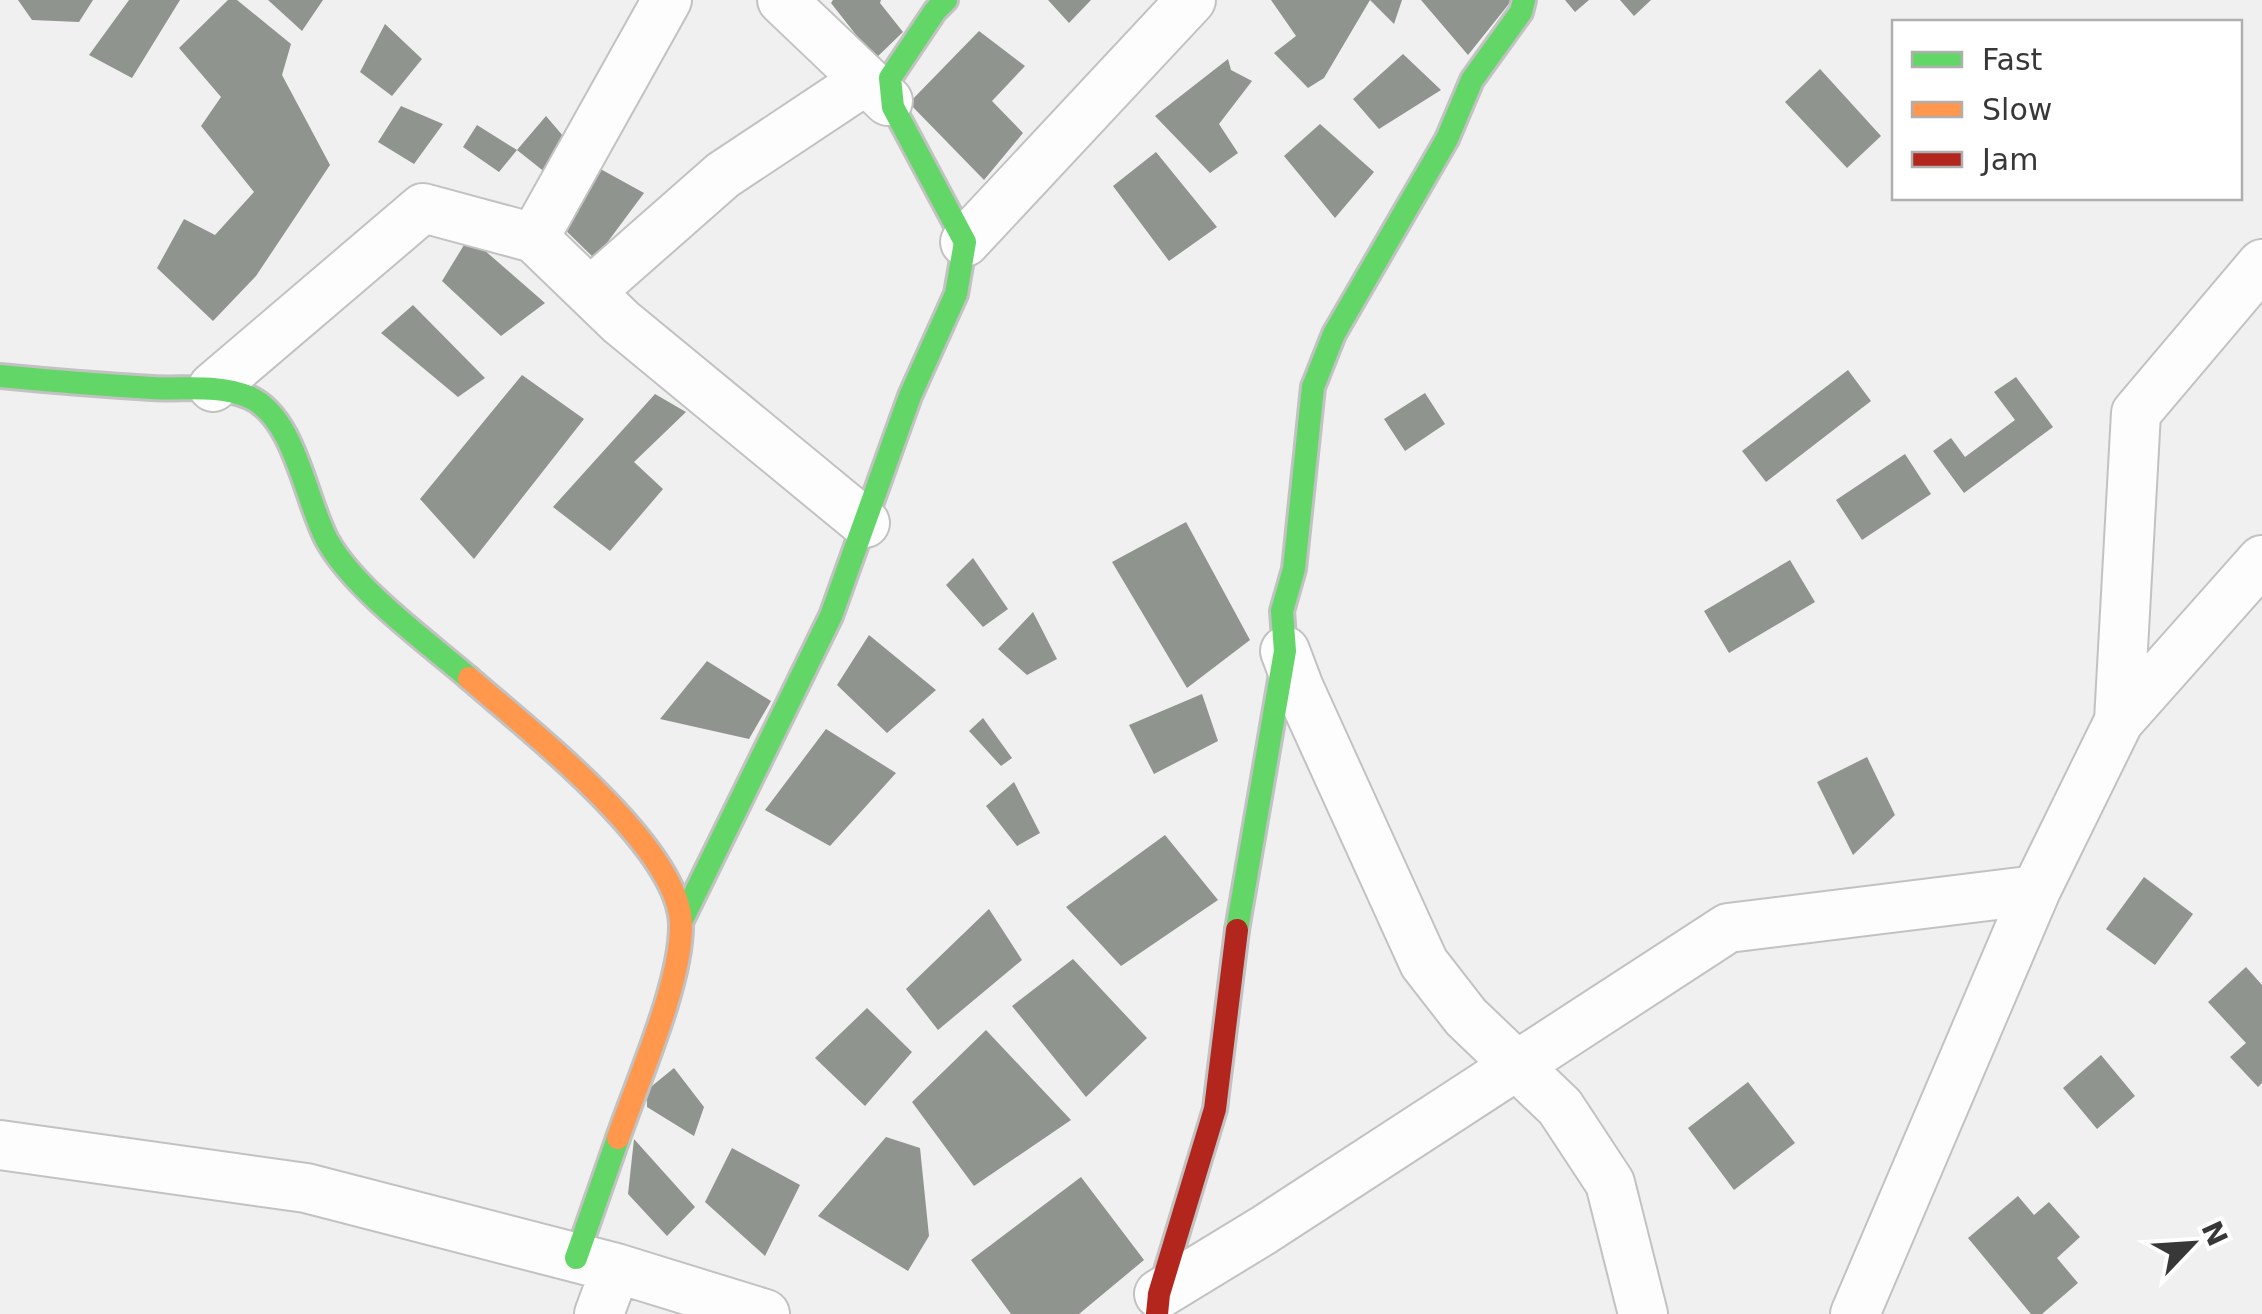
<svg xmlns="http://www.w3.org/2000/svg" width="2262" height="1314" viewBox="0 0 2262 1314" font-family="'DejaVu Sans',sans-serif">
  <style>
    .building { fill: #8f948f }
    .lines { fill: none; stroke-linecap: round; stroke-linejoin: round }
    .street-casing { stroke: #c1c2c1; stroke-width: 52 }
    .fast-casing { stroke: #c1c2c1; stroke-width: 28 }
    .slow-casing { stroke: #c1c2c1; stroke-width: 28 }
    .jam-casing { stroke: #c1c2c1; stroke-width: 28 }
    .street { stroke: #fdfdfd; stroke-width: 48 }
    .fast { stroke: #63d668; stroke-width: 22 }
    .slow { stroke: #ff974d; stroke-width: 22 }
    .jam { stroke: #b3261e; stroke-width: 22 }
  </style>
  <rect width="100%" height="100%" fill="#eff0ef"/>
  <path class="building" d="M18 0H93L79 22 32 20Z
    M129 0H180L132 78 89 55Z
    M228 0H237L291 44 282 75 330 165 256 276 213 321 157 268 184 219 215 235 254 192 201 126 221 97 179 48Z
    M268 0H323L302 31Z
    M833 0H881L880 3 903 32 875 59 831 3Z
    M1048 0H1091L1069 23Z
    M1271 0H1402L1394 24 1370 0 1324 78 1308 88 1274 53 1296 36Z
    M1421 0H1512L1468 55Z
    M1565 0H1589L1575 12Z
    M1620 0H1651L1634 16Z
    M385 24 422 59 392 96 360 72Z
    M979 31 1025 66 992 101 1023 133 984 180 909 103Z
    M1403 54 1441 90 1379 129 1353 99Z
    M1228 59 1231 70 1252 81 1219 124 1238 153 1210 173 1155 116Z
    M1820 69 1881 136 1847 168 1785 102Z
    M401 106 443 124 414 164 378 142Z
    M546 116 575 150 551 177 517 150Z
    M1320 124 1374 172 1335 218 1284 156Z
    M477 125 517 150 499 172 463 147Z
    M1156 152 1217 227 1169 261 1113 186Z
    M595 166 644 193 595 259 556 221Z
    M460 229 545 303 501 336 442 281 464 245Z
    M413 305 485 378 458 397 381 333Z
    M1848 370 1871 401 1766 482 1742 451Z
    M522 375 584 419 474 559 420 499Z
    M2016 377 2053 427 1964 493 1933 451 1951 438 1965 457 2015 420 1994 392Z
    M1425 393 1445 424 1405 451 1384 419Z
    M655 394 686 412 634 462 663 489 610 551 553 507Z
    M1905 454 1931 494 1862 540 1836 500Z
    M1186 522 1250 640 1187 688 1112 562Z
    M973 558 1008 609 983 627 946 585Z
    M1790 560 1815 602 1729 653 1704 611Z
    M1033 612 1057 659 1027 675 998 649Z
    M869 635 936 690 887 733 837 685Z
    M707 661 771 701 749 739 660 719Z
    M1202 694 1218 741 1154 774 1129 725Z
    M983 718 1012 758 1001 766 969 731Z
    M826 729 896 773 830 846 765 810Z
    M1867 757 1895 815 1853 855 1817 782Z
    M1014 782 1040 833 1017 846 986 806Z
    M1165 835 1218 900 1121 966 1066 907Z
    M2144 877 2193 914 2155 965 2106 929Z
    M989 909 1022 960 938 1030 906 989Z
    M1073 959 1147 1038 1086 1097 1012 1006Z
    M2246 967 2262 985V1083L2258 1087 2230 1057 2246 1043 2208 1002Z
    M867 1008 912 1052 865 1106 815 1058Z
    M986 1030 1071 1120 974 1186 912 1102Z
    M2101 1055 2135 1096 2097 1129 2063 1088Z
    M674 1068 704 1107 694 1136 647 1107V1090Z
    M1748 1082 1795 1143 1734 1190 1688 1128Z
    M886 1137 920 1148 929 1236 908 1271 818 1216Z
    M634 1139 695 1207 667 1236 628 1194Z
    M732 1148 800 1185 765 1256 705 1202Z
    M1081 1177 1144 1260 1079 1314H1011L971 1260Z
    M2018 1196 2034 1215 2049 1202 2080 1237 2057 1258 2078 1283 2042 1314H2031L1968 1238Z"/>
  <g class="lines">
    <defs>
      <path id="street" d="M782 0 888 101
        M534 238 621 322 865 523
        M965 242 1191 0
        M590 292 723 175 866 80
        M213 387 423 208 534 238 667 0
        M1285 651 1299 688 1424 963 1466 1017 1560 1107 1610 1183 1643 1314
        M2119 721 2136 413 2262 264
        M0 1145 306 1188 616 1268 765 1314
        M1159 1294 1264 1230 1728 928 2036 890
        M599 1314 616 1268
        M1855 1314 2036 890 2119 721 2262 560"/>
      <path id="fast" d="M0 376C51 381 101 385 152 388 185 390 217 384 249 397 295 417 305 499 327 540 354 589 426 641 469 678
        M681 922 831 616 910 396 956 294 965 242 893 107 890 78 935 11 946 0
        M1237 930 1285 651 1282 611 1294 569 1313 387 1334 334 1447 139 1472 80 1521 12 1524 0
        M576 1258 618 1138"/>
      <path id="slow" d="M469 678C526 728 679 846 681 924 682 982 638 1080 618 1138"/>
      <path id="jam" d="M1157 1314 1159 1294 1215 1109 1237 930"/>
    </defs>
    <use href="#street" class="street-casing"/>
    <use href="#fast" class="fast-casing"/>
    <use href="#slow" class="slow-casing"/>
    <use href="#jam" class="jam-casing"/>
    <use href="#street" class="street"/>
    <use href="#fast" class="fast"/>
    <use href="#slow" class="slow"/>
    <use href="#jam" class="jam"/>
  </g>
  <rect x="1892" y="20" width="350" height="180" fill="#ffffff" stroke="#afafaf" stroke-width="2.5"/>
  <rect x="1912" y="52" width="50" height="15" fill="#63d668" stroke="#afafaf" stroke-width="2.5"/>
  <text x="1982" y="70" font-size="30" fill="#373837">Fast</text>
  <rect x="1912" y="102" width="50" height="15" fill="#ff974d" stroke="#afafaf" stroke-width="2.5"/>
  <text x="1982" y="120" font-size="30" fill="#373837">Slow</text>
  <rect x="1912" y="152" width="50" height="15" fill="#b3261e" stroke="#afafaf" stroke-width="2.5"/>
  <text x="1982" y="170" font-size="30" fill="#373837">Jam</text>
  <g transform="translate(2192 1244) rotate(65)" stroke="#ffffff" stroke-width="8" paint-order="stroke">
  <path d="M0-8L18 38L0 25L-18 38Z" fill="#373837"/>
  <text y="-15" font-size="28" font-weight="bold" text-anchor="middle" fill="#373837">N</text>
  </g>
</svg>
